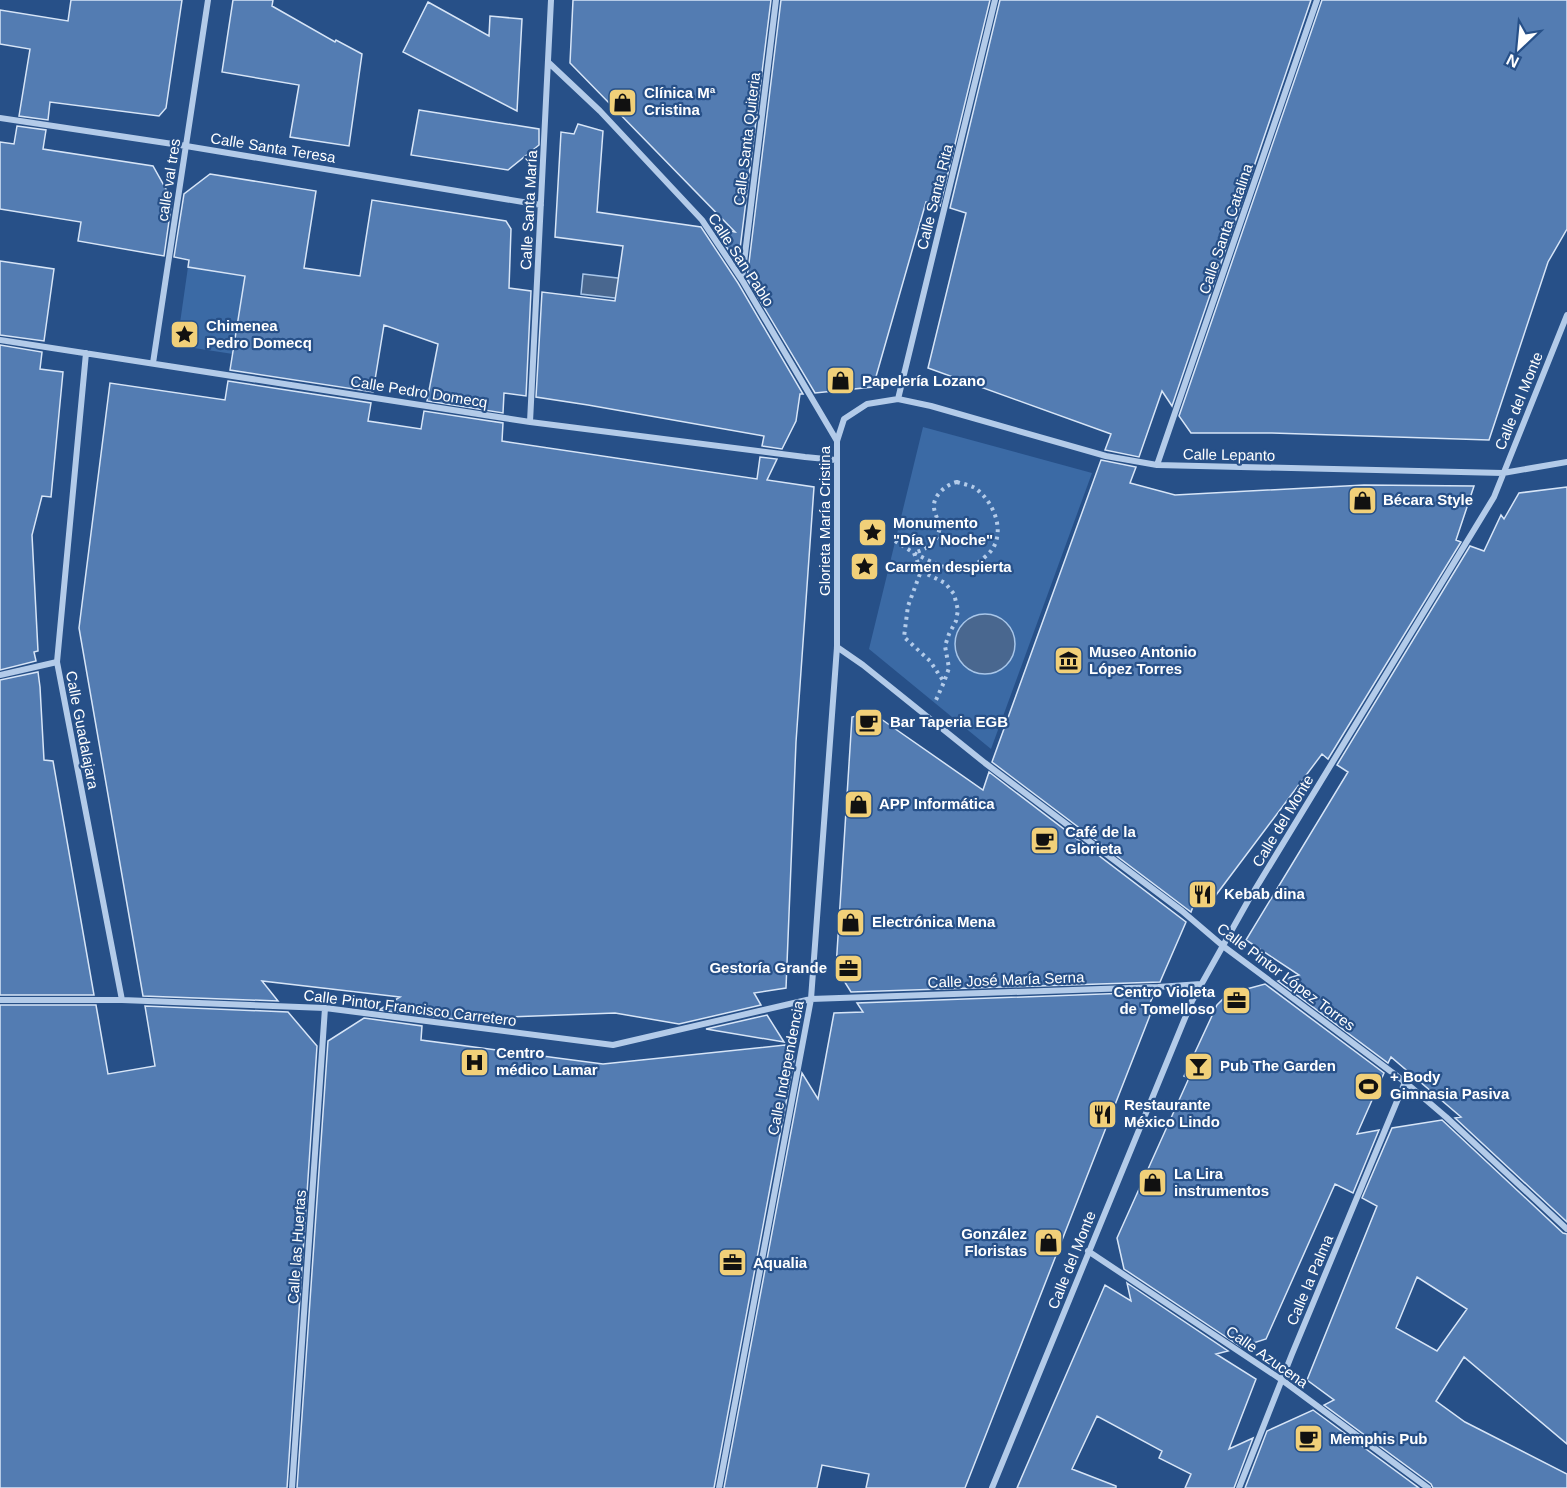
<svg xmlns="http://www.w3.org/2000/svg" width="1567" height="1488" viewBox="0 0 1567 1488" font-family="Helvetica,sans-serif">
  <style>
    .green { fill: #3b6aa5 }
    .water { fill: #49678f; stroke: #a8c6e9; stroke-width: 1.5 }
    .building { fill: #537cb2; stroke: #d7e5f7; stroke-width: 1.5; fill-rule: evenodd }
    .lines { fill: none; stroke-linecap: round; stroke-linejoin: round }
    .path { stroke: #b3cbe9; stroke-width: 4; stroke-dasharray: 3 4.5; stroke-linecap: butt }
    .street { stroke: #b3cbe9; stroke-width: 6 }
    .labels { text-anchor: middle; stroke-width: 4.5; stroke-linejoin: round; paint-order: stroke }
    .poi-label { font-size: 15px; font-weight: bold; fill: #fff; stroke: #275088; text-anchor: start }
    .street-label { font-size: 15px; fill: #fff; stroke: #275088 }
  </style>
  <rect width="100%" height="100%" fill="#275088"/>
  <path class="green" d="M188 267 245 276 233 354 194 348 192 330 187 326 180 323Z
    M923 427 1092 473 991 749 869 649Z"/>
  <path class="water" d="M583 274 626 279 623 299 581 294Z
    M955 644a30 30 0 1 1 60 0a30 30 0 1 1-60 0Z"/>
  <path class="building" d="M71 0H182L166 108 159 116 50 102 48 120 19 116 30 49 0 44V10L68 21Z
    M233 0H273L272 6 335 42 336 40 362 54 349 146 290 137 299 85 222 72Z
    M573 0H771L738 265 715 229 735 232 570 63Z
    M781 0H990L940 206 926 202 873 387 815 393 747 279Z
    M1000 0H1311L1172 406 1162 391 1139 457 1105 450 1111 434 928 368 966 213 950 208Z
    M1322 0H1567V229L1548 262 1489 440 1272 433H1191L1179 416Z
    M428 2 489 36 490 16 522 19 517 111 403 52Z
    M419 110 539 129V145L508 170 411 155Z
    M578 124 603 131 597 212 701 227 738 283 803 394H800L796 421 782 449 762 446 764 436 588 405 536 397 542 292 615 301 623 246 555 237 561 132 574 134Z
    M17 126 46 130 43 149 153 166 172 200 164 256 78 241 81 222 0 209V142L14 144Z
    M210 174 316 191 304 268 360 276 372 200 506 221 511 229 509 288 531 291 526 396 504 393 503 413 427 401 438 344 384 325 373 392 230 370 245 276 188 267 189 260 174 257 184 194Z
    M0 261 54 269 44 341 0 335Z
    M0 345 42 352 40 369 63 372 51 497 42 496 32 535 38 651 34 652 36 661 0 670Z
    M228 381 371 403 368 421 421 429 424 411 503 423 502 441 757 479 760 457 777 459 767 480 814 487 796 742 786 988 754 993 761 1005 679 1024 615 1013 454 1019 379 1010 400 997 262 981 278 1001 143 996 79 628 110 383 225 400Z
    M1101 460 1136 467 1130 483 1175 495 1364 485 1474 486 1456 540 1461 542 1328 759 1322 754 1213 899 1194 904 1191 912 992 762Z
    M1567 487V1222L1455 1118 1461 1117 1391 1057 1388 1063 1278 981 1299 975 1246 940 1348 772 1337 765 1470 546 1484 551 1501 515 1504 519 1519 493Z
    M38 672 40 687 44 760 53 761 94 995H0V680Z
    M871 712 983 790 989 772 1186 922 1160 982 851 992 836 968 852 717Z
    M1265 984 1384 1073 1357 1134 1379 1130 1353 1193 1335 1184 1266 1339 1241 1347 1124 1269 1117 1238 1189 1078 1184 1076 1217 1005 1228 994Z
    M1155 992 1149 1005H1154L965 1488H866L869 1474 822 1465 817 1488H724L802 1073 818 1099 834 1013 863 1012 857 1003Z
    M0 1005H96L108 1074 155 1066 145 1006 288 1012 317 1046 287 1488H0Z
    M767 1015 784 1042 706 1029Z
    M364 1018 422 1026 421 1040 603 1064 785 1045 794 1060 714 1488H297L328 1041Z
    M1442 1120 1563 1233 1567 1234V1444L1464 1357 1436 1401 1465 1422 1567 1474V1488H1433L1431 1484 1324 1405 1334 1400 1307 1380 1377 1206 1362 1198 1392 1128ZM1417 1277 1467 1309 1437 1351 1396 1328Z
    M1127 1283 1228 1351 1216 1354 1256 1379 1229 1449 1253 1438 1234 1488H1185L1191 1474 1159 1458 1162 1451 1097 1416 1072 1469 1116 1486V1488H1017L1105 1285 1131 1301Z
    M1313 1410 1419 1488H1245L1267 1431Z"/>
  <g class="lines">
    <path class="path" d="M957 482C963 484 970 485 975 488 996 503 1008 538 986 556 978 563 976 565 966 566 960 567 953 569 948 568 936 565 924 558 914 553 930 547 936 545 940 527 939 521 934 513 934 507 933 495 947 484 957 482Z
      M895 541 914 553 921 571 908 606 904 637 930 661 944 682 936 700
      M921 571 945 583 954 594 958 610 956 621 949 634 945 646 949 668 944 682"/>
    <path class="street" d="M548 62 600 111 702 220 742 280 837 441
      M0 118 186 146 541 205
      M742 279 776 0
      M0 340 530 422 805 457 836 460
      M86 353 57 662 122 1000
      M153 363 208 0
      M898 399 995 0
      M530 422 551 0
      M1157 465 1317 0
      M837 647 863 665 985 763 1182 911 1223 946 1405 1082 1446 1117 1567 1229
      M0 675 57 662
      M0 1000H122L325 1008 613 1045 811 999 1158 987 1201 984
      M1088 1251 1282 1380 1428 1488
      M292 1488 325 1008
      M719 1488 811 999 837 647V441L844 419 867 404 898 399 931 406 1106 456 1157 465 1503 473 1567 462
      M992 1488 1192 1001 1248 901 1494 497 1567 315
      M1239 1488 1292 1354 1405 1082"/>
  </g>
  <defs>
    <symbol id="shop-square" viewBox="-11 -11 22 22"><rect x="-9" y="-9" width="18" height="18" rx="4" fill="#f1d079" stroke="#275088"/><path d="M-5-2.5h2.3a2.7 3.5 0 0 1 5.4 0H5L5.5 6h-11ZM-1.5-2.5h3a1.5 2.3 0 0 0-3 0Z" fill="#111"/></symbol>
    <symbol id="sight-square" viewBox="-11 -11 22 22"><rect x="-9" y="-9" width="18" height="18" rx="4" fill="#f1d079" stroke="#275088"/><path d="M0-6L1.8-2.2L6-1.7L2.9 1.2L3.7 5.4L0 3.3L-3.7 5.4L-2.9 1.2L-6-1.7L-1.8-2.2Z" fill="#111"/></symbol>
    <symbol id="museum-square" viewBox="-11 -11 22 22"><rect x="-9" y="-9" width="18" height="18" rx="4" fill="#f1d079" stroke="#275088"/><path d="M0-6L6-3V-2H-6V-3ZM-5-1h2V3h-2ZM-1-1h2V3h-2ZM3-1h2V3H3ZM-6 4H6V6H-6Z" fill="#111"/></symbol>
    <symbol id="cafe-square" viewBox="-11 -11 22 22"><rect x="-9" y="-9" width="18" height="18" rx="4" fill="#f1d079" stroke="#275088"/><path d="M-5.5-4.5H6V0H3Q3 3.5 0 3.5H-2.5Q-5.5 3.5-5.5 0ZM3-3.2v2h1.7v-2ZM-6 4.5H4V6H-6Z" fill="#111"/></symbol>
    <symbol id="restaurant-square" viewBox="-11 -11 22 22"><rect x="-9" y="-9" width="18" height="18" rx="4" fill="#f1d079" stroke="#275088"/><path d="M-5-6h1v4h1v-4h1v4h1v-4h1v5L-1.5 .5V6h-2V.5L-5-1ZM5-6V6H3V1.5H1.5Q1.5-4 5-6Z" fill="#111"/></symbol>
    <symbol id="office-square" viewBox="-11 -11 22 22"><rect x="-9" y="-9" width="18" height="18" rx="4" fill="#f1d079" stroke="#275088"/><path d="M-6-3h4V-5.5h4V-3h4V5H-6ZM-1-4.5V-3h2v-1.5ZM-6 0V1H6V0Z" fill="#111"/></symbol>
    <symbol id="hospital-square" viewBox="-11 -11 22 22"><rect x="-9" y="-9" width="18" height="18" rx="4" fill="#f1d079" stroke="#275088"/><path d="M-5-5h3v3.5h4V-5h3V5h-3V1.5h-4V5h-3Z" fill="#111"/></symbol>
    <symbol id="bar-square" viewBox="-11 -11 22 22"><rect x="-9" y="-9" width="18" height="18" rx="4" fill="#f1d079" stroke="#275088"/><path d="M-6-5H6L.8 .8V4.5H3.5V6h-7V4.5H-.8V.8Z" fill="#111"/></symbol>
    <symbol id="stadium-square" viewBox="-11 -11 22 22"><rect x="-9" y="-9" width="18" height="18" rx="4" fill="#f1d079" stroke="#275088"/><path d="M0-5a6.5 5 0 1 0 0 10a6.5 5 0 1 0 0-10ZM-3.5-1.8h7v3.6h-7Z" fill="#111"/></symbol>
  </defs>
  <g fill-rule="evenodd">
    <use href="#shop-square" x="606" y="86" width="33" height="33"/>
    <use href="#sight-square" x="168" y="318" width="33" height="33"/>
    <use href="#shop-square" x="824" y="364" width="33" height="33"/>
    <use href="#shop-square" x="1346" y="484" width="33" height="33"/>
    <use href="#sight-square" x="856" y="516" width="33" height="33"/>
    <use href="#sight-square" x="848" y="550" width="33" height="33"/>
    <use href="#museum-square" x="1052" y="644" width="33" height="33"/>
    <use href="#cafe-square" x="852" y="706" width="33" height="33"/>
    <use href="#shop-square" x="842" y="788" width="33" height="33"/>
    <use href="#cafe-square" x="1028" y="824" width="33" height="33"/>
    <use href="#restaurant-square" x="1186" y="878" width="33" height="33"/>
    <use href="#shop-square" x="834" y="906" width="33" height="33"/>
    <use href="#office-square" x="832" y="952" width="33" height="33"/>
    <use href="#office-square" x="1220" y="984" width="33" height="33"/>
    <use href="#hospital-square" x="458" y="1046" width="33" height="33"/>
    <use href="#bar-square" x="1182" y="1050" width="33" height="33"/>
    <use href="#stadium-square" x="1352" y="1070" width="33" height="33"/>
    <use href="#restaurant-square" x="1086" y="1098" width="33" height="33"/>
    <use href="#shop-square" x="1136" y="1166" width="33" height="33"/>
    <use href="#shop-square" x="1032" y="1226" width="33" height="33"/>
    <use href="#office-square" x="716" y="1246" width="33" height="33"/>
    <use href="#cafe-square" x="1292" y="1422" width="33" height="33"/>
  </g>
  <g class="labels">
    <g class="poi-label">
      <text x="644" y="98">Clínica Mª<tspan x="644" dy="17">Cristina</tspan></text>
      <text x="206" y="331">Chimenea<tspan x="206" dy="17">Pedro Domecq</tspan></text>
      <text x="862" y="386">Papelería Lozano</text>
      <text x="1383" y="505">Bécara Style</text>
      <text x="893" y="528">Monumento<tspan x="893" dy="17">"Día y Noche"</tspan></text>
      <text x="885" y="572">Carmen despierta</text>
      <text x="1089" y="657">Museo Antonio<tspan x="1089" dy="17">López Torres</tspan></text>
      <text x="890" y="727">Bar Taperia EGB</text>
      <text x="879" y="809">APP Informática</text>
      <text x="1065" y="837">Café de la<tspan x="1065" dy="17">Glorieta</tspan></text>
      <text x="1224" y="899">Kebab dina</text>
      <text x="872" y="927">Electrónica Mena</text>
      <text x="827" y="973" text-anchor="end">Gestoría Grande</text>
      <text x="1215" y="997" text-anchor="end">Centro Violeta<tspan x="1215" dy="17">de Tomelloso</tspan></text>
      <text x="496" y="1058">Centro<tspan x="496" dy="17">médico Lamar</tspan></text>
      <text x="1220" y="1071">Pub The Garden</text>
      <text x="1390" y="1082">+ Body<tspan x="1390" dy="17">Gimnasia Pasiva</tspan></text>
      <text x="1124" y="1110">Restaurante<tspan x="1124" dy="17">México Lindo</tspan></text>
      <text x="1174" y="1179">La Lira<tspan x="1174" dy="17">instrumentos</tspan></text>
      <text x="1027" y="1239" text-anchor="end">González<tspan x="1027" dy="17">Floristas</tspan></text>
      <text x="753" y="1268">Aqualia</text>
      <text x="1330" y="1444">Memphis Pub</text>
    </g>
    <g class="street-label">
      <text transform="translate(747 139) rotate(-83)" y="5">Calle Santa Quiteria</text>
      <text transform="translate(273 148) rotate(9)" y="5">Calle Santa Teresa</text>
      <text transform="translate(169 180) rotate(-81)" y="5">calle val tres</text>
      <text transform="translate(935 197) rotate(-76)" y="5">Calle Santa Rita</text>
      <text transform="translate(529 210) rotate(-87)" y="5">Calle Santa María</text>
      <text transform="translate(1226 229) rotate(-71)" y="5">Calle Santa Catalina</text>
      <text transform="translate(741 260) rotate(57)" y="5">Calle San Pablo</text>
      <text transform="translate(419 392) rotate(9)" y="5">Calle Pedro Domecq</text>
      <text transform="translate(1519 401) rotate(-68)" y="5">Calle del Monte</text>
      <text transform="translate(1229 455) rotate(1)" y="5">Calle Lepanto</text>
      <text transform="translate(825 521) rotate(-90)" y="5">Glorieta María Cristina</text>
      <text transform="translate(82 730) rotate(79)" y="5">Calle Guadalajara</text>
      <text transform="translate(1283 821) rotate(-59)" y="5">Calle del Monte</text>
      <text transform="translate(1286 977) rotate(37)" y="5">Calle Pintor López Torres</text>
      <text transform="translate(1006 980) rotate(-2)" y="5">Calle José María Serna</text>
      <text transform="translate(410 1008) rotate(7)" y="5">Calle Pintor Francisco Carretero</text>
      <text transform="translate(786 1068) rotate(-79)" y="5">Calle Independencia</text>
      <text transform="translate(297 1247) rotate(-86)" y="5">Calle las Huertas</text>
      <text transform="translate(1072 1260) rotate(-68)" y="5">Calle del Monte</text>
      <text transform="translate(1310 1280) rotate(-67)" y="5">Calle la Palma</text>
      <text transform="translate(1267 1357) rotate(35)" y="5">Calle Azucena</text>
    </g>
  </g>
  <g transform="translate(1519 48) rotate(206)" stroke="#275088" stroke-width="4.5" paint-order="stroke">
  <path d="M0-4.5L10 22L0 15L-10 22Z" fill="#ffffff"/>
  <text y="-9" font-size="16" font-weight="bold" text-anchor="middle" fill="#ffffff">N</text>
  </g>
</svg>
